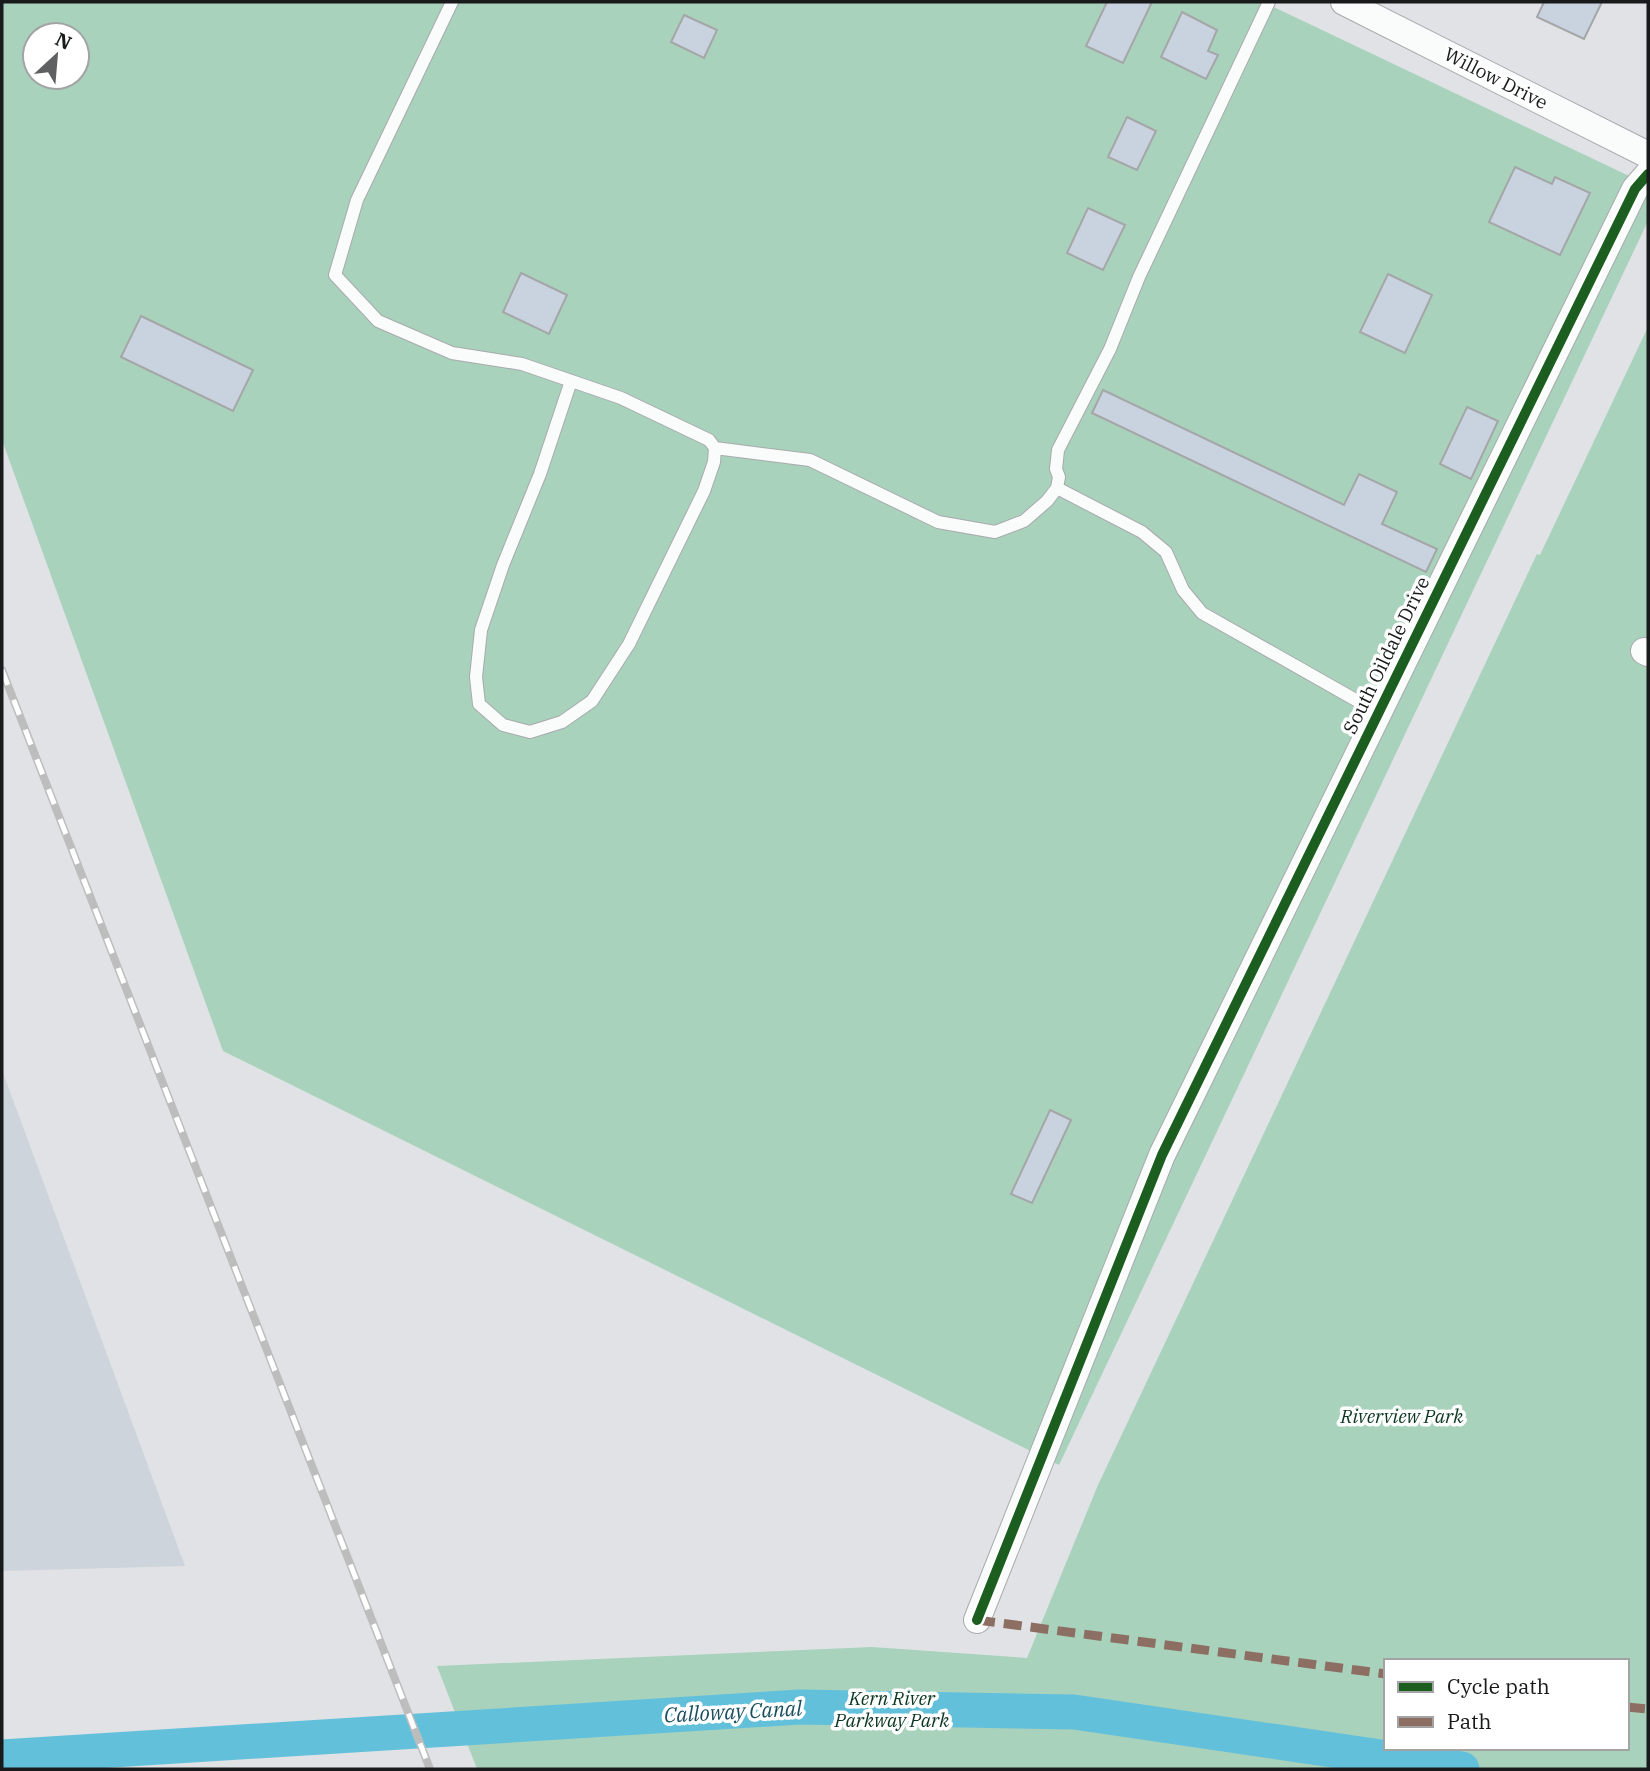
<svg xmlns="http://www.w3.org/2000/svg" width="1650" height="1771" viewBox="0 0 1650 1771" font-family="'IBM Plex Serif',serif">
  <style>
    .built { fill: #ced4db }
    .green { fill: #a8d2bc; fill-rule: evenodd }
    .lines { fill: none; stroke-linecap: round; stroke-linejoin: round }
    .canal { stroke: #63c0db; stroke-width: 35 }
    .building { fill: #c8d3df; stroke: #a5a6a8; stroke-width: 2 }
    .lane-casing { stroke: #a9aaad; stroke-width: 14 }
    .street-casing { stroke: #a9aaad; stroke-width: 28 }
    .lane { stroke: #fafbfb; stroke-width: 12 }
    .street { stroke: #fafbfb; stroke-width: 26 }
    .rail-casing { stroke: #bdbdbe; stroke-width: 8 }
    .rail { stroke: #fff; stroke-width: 5; stroke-dasharray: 16; stroke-linecap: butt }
    .quiet { stroke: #8d6e63; stroke-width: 9; stroke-dasharray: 18 9; stroke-linecap: butt }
    .cycleway-casing { stroke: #fff; stroke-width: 15 }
    .cycleway { stroke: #1b5e20; stroke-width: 10 }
    .labels { text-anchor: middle; stroke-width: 7; stroke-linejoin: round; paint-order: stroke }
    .street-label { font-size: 19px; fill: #181a1b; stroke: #fff }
    .park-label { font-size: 19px; font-style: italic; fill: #0b3622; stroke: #fff }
    .water-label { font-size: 21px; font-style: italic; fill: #194e5e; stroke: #fff }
  </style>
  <rect width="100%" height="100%" fill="#e0e2e5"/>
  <path class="built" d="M2 1070 185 1566 2 1571Z"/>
  <path class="green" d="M2 2H1263L1648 185V221L1059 1465 223 1051 2 440ZM35 35H77V77H35Z
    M1648 327V1769H477L437 1666 872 1647 1027 1658 1098 1485 1537 554 1540 555ZM1386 1661H1627V1748H1386Z"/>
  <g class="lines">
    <path class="canal" d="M2 1757 800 1707 1074 1712 1462 1769"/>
  </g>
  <path class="building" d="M1107 2H1152L1123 63 1086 46Z
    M1544 2H1602L1584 39 1537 17Z
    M1182 12 1217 30 1208 51 1218 55 1206 79 1161 57Z
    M684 15 717 30 704 58 671 42Z
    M1127 117 1156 131 1137 170 1108 157Z
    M1515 167 1552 184 1555 177 1590 193 1560 255 1489 222Z
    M1088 208 1125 225 1103 270 1067 253Z
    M521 273 567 295 549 334 503 312Z
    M1388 274 1432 295 1405 353 1360 332Z
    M141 316 253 370 233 411 121 357Z
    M1103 390 1344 505 1359 474 1397 492 1382 524 1437 549 1426 572 1092 413Z
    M1467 407 1498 421 1471 479 1440 464Z
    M1050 1110 1071 1120 1032 1203 1011 1194Z"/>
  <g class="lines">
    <defs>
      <path id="lane" d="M452 2 357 200 335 275 378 321 452 353 522 364 621 398 709 440 715 448 714 462 704 491 629 644 592 701 562 722 530 732 503 725 479 704 476 677 481 630 503 565 540 474 571 381
        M715 448 810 460 938 522 995 532 1024 521 1047 501 1057 488 1059 477 1056 469 1058 450 1110 349 1139 277 1269 2
        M1057 488 1142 532 1166 552 1183 590 1202 613 1377 712"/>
      <path id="street" d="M1344 2 1648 155
        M1644 651 1648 653
        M977 1620 1162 1155 1635 189 1648 174"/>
    </defs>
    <use href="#lane" class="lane-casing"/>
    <use href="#street" class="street-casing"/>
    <use href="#lane" class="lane"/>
    <use href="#street" class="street"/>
    <defs>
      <path id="rail" d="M2 670 430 1769"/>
    </defs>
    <use href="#rail" class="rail-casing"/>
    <use href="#rail" class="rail"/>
    <path class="quiet" d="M977 1620 1386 1674
      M1627 1707 1648 1709"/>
    <defs>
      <path id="cycleway" d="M977 1620 1162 1155 1635 189 1648 174"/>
    </defs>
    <use href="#cycleway" class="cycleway-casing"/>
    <use href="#cycleway" class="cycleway"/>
  </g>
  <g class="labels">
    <g class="street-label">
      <text transform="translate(1496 78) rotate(27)" y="7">Willow Drive</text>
      <text transform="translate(1386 655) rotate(-64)" y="7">South Oildale Drive</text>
    </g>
    <g class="park-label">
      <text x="1402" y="1423">Riverview Park</text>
      <text x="892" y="1705">Kern River<tspan x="892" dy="22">Parkway Park</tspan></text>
    </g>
    <g class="water-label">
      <text transform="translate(733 1712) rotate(-3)" y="7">Calloway Canal</text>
    </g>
  </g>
  <rect width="1650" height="1771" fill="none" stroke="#181a1b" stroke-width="7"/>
  <rect x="1384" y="1659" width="245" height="91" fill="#ffffff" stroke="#a3a3a4" stroke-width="2"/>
  <rect x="1398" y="1682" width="35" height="10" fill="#1b5e20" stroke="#a3a3a4" stroke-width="2"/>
  <text x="1447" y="1694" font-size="21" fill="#181a1b">Cycle path</text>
  <rect x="1398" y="1717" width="35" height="10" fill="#8d6e63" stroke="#a3a3a4" stroke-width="2"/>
  <text x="1447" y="1729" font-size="21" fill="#181a1b">Path</text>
  <g transform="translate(56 56) rotate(26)"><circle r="33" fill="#ffffff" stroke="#a3a3a4" stroke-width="2"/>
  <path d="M0-5L12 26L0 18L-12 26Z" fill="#5e6062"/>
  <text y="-10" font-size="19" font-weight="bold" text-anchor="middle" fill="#181a1b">N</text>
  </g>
</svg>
